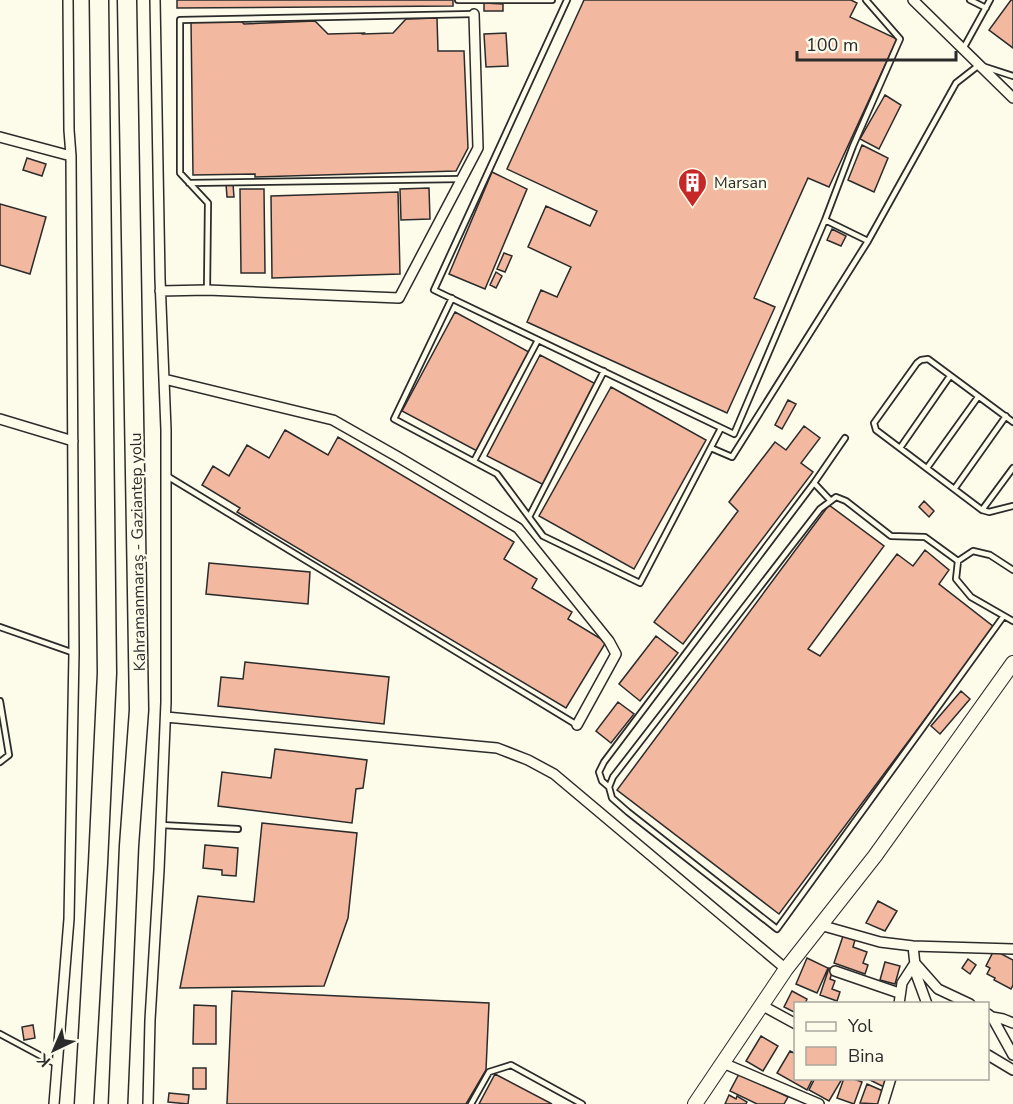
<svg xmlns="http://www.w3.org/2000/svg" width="1013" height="1104" viewBox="0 0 1013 1104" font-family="'Nunito Sans',sans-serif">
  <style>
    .building { fill: #f2b8a0; stroke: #2b2b2b; stroke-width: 1.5 }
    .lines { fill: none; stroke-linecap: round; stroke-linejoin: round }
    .lane-casing { stroke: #2b2b2b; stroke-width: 8 }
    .street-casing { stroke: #2b2b2b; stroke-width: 12 }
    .secondary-casing { stroke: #2b2b2b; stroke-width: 16 }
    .highway-casing { stroke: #2b2b2b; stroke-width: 21 }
    .lane { stroke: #fdfbea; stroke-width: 4.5 }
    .street { stroke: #fdfbea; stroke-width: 9 }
    .secondary { stroke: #fdfbea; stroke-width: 14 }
    .highway { stroke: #fdfbea; stroke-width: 18 }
    .labels { text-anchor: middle; stroke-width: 4.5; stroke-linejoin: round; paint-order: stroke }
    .poi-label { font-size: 16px; fill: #2b2b2b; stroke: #fdfbea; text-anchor: start }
    .street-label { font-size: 16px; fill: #2b2b2b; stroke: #fdfbea }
  </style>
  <rect width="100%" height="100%" fill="#fdfbea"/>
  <path class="building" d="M177 0H453V6L177 8Z
    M584 0H851L857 3 850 17 897 39 829 187 808 178 754 298 775 307 727 413 527 322 541 290 557 297 571 267 528 247 546 206 590 226 597 211 507 169Z
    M1011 0H1013V48L989 30Z
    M484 3 503 4V11H484Z
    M437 18 438 51H464L468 148 456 171 255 177V174L193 175 191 21 240 20 244 24 315 21 328 34 364 33 363 34 393 33 406 19Z
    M506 33 508 66 486 67 484 34Z
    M885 95 901 105 879 149 860 139Z
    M862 145 888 158 874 192 848 180Z
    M27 158 46 164 42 176 23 170Z
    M492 172 527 189 485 289 449 274Z
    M226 184H233L234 197H227Z
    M429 188 430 219 401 220 400 189Z
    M240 189H264L265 273H241Z
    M398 192 400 274 272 278 271 196Z
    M0 204 46 217 30 274 0 265Z
    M832 229 846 236 841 246 827 240Z
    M504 253 512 256 505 272 497 269Z
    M496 272 502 276 496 288 490 285Z
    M455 312 529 352 477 451 402 411Z
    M540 355 596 384 544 485 487 456Z
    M611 387 706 440 634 569 539 516Z
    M788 400 796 404 782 429 775 425Z
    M804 426 820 438 801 463 813 472 683 644 654 622 738 511 729 502 775 442 786 450Z
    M285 430 328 455 338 437 514 542 504 559 537 579 532 588 572 612 568 619 606 642 566 708 237 512 240 508 202 485 213 466 229 476 247 445 269 458Z
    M924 501 934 511 929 517 919 507Z
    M829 505 884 546 808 649 820 656 897 554 913 566 925 550 949 570 939 584 994 627 779 914 617 790Z
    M209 563 310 572 308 604 206 594Z
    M656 636 678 653 640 701 619 684Z
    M245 662 389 677 384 724 218 706 221 677 243 679Z
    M961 691 970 699 940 734 931 726Z
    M618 702 634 714 611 743 596 731Z
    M275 749 367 760 363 788 356 789 352 823 218 806 222 772 271 778Z
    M262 823 357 833 348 918 324 986 180 988 198 896 254 902Z
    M205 845 238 848 236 876 222 875V870L203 868Z
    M878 901 897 911 885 931 866 923Z
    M843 936 855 940 853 947 867 952 863 963 868 965 865 974 834 963Z
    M994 950 1013 960V985L1011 989 994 980 995 978 987 974 990 968 986 966Z
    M807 958 828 968 817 993 796 984Z
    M968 959 976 965 970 974 962 968Z
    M885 962 900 966 895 984 880 980Z
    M829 968 833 969 830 979 835 981 832 989 840 992 837 1001 820 995Z
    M232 991 489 1003 486 1070 466 1104H227Z
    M792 991 807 999 805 1004H796V1013L784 1007Z
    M194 1005 216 1006V1044H193Z
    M33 1025 35 1038 24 1040 22 1027Z
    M761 1036 778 1046 763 1071 746 1061Z
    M790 1051 796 1054V1078H813L807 1090 777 1073Z
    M193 1068H206V1089H193Z
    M740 1072 788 1097 784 1104H757L730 1091Z
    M495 1074 552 1104H479Z
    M815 1078 842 1079 829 1101 809 1090Z
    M844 1078H851L862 1082 854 1104 837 1098Z
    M866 1078H888L884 1087Z
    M867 1084 883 1091 878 1104 860 1103Z
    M169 1093 189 1095 188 1104 168 1102Z
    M729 1095 736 1099 737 1096 747 1102 746 1104H725Z"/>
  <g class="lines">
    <defs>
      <path id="lane" d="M458 0H552
        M567 0 434 290 734 434 825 220 853 146 900 39 866 0
        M970 0 986 8
        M963 49 990 0
        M189 183 461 179
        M825 220 868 241 956 83 979 65 1013 76
        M207 290 208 203 180 173V20L474 14
        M452 298 394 419 497 474 543 536 640 583 721 428
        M1013 422 928 359 921 360 917 363 874 423 876 430 982 510 989 512 1013 506
        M711 448 732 457 868 241
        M900 448 950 376
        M474 461 538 340
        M927 468 978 397
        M167 476 577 725
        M814 483 830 500
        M955 488 1006 416
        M982 510 1013 468
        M529 517 604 371
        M958 561 956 579 971 597 1013 621
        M1003 617 777 929 628 812 612 798 609 787 613 777 820 509 836 497 846 501 891 536 925 537 958 561 973 551 990 555 1013 570
        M0 627 74 653
        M0 701 9 755 0 762
        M609 787 602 781 599 772 604 762 814 483 845 438
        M161 825 238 829
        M0 1034 56 1064
        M471 1104 489 1072 511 1065 582 1104"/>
      <path id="street" d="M913 0 1013 98
        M0 137 71 156
        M160 291 207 290 399 298 478 148 474 14
        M164 379 333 420 398 457 518 528 609 641 616 654 577 725
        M0 419 73 441
        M166 717 497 748 528 760 554 774 786 969
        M820 925 880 942 913 946 1013 949
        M913 946 916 974 927 1004
        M835 971 899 993
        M899 1004 902 983 915 963 938 989 970 1004
        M763 1006 796 1024
        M988 1014 992 1017 1013 1055
        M992 1017 1003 1019 1013 1023
        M988 1055 1013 1070
        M723 1063 819 1104
        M54 1104 69 919 74 653 71 156 69 130 68 0
        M148 1104 150 1020 159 870 166 702V430L160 279 155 0
        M883 1104 891 1078"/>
      <path id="secondary" d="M695 1104 786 969 875 856 1013 663"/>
      <path id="highway" d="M84 1104 98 863 107 673 99 0
        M118 1104 129 846 139 710 127 0"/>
    </defs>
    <use href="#lane" class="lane-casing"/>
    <use href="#street" class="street-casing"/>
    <use href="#secondary" class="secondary-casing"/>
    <use href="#highway" class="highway-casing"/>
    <use href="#lane" class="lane"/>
    <use href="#street" class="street"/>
    <use href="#secondary" class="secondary"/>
    <use href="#highway" class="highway"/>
  </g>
  <defs>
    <symbol id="building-pin" viewBox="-11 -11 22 30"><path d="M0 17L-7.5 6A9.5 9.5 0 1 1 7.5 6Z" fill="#c62828" stroke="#fdfbea"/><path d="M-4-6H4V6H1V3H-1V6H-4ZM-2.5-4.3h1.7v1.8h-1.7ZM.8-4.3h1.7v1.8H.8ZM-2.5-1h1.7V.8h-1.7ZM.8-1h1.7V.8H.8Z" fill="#fff"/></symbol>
  </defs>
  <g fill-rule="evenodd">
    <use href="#building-pin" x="676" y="166" width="33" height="45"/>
  </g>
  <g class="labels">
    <g class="poi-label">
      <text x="714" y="188">Marsan</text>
    </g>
    <g class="street-label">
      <text transform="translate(137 552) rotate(-91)" y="6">Kahramanmaraş - Gaziantep yolu</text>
    </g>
  </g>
  <rect x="794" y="1002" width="195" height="78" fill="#fdfbea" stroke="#a9a89e" stroke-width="1.5"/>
  <rect x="806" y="1022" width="30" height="9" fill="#fdfbea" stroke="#a9a89e" stroke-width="1.5"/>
  <text x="848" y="1032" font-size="18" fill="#2b2b2b">Yol</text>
  <rect x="806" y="1047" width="30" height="18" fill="#f2b8a0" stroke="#a9a89e" stroke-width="1.5"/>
  <text x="848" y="1062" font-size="18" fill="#2b2b2b">Bina</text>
  <g transform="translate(54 1050) rotate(224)" stroke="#fdfbea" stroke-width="4.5" paint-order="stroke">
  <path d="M0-4.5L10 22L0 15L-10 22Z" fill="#2b2b2b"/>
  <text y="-9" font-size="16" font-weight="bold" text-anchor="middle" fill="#2b2b2b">K</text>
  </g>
  <path d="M797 51v9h159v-9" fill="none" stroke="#2b2b2b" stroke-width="3"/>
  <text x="806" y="51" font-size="18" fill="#2b2b2b" stroke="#fdfbea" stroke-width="4.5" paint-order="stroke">100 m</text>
</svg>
